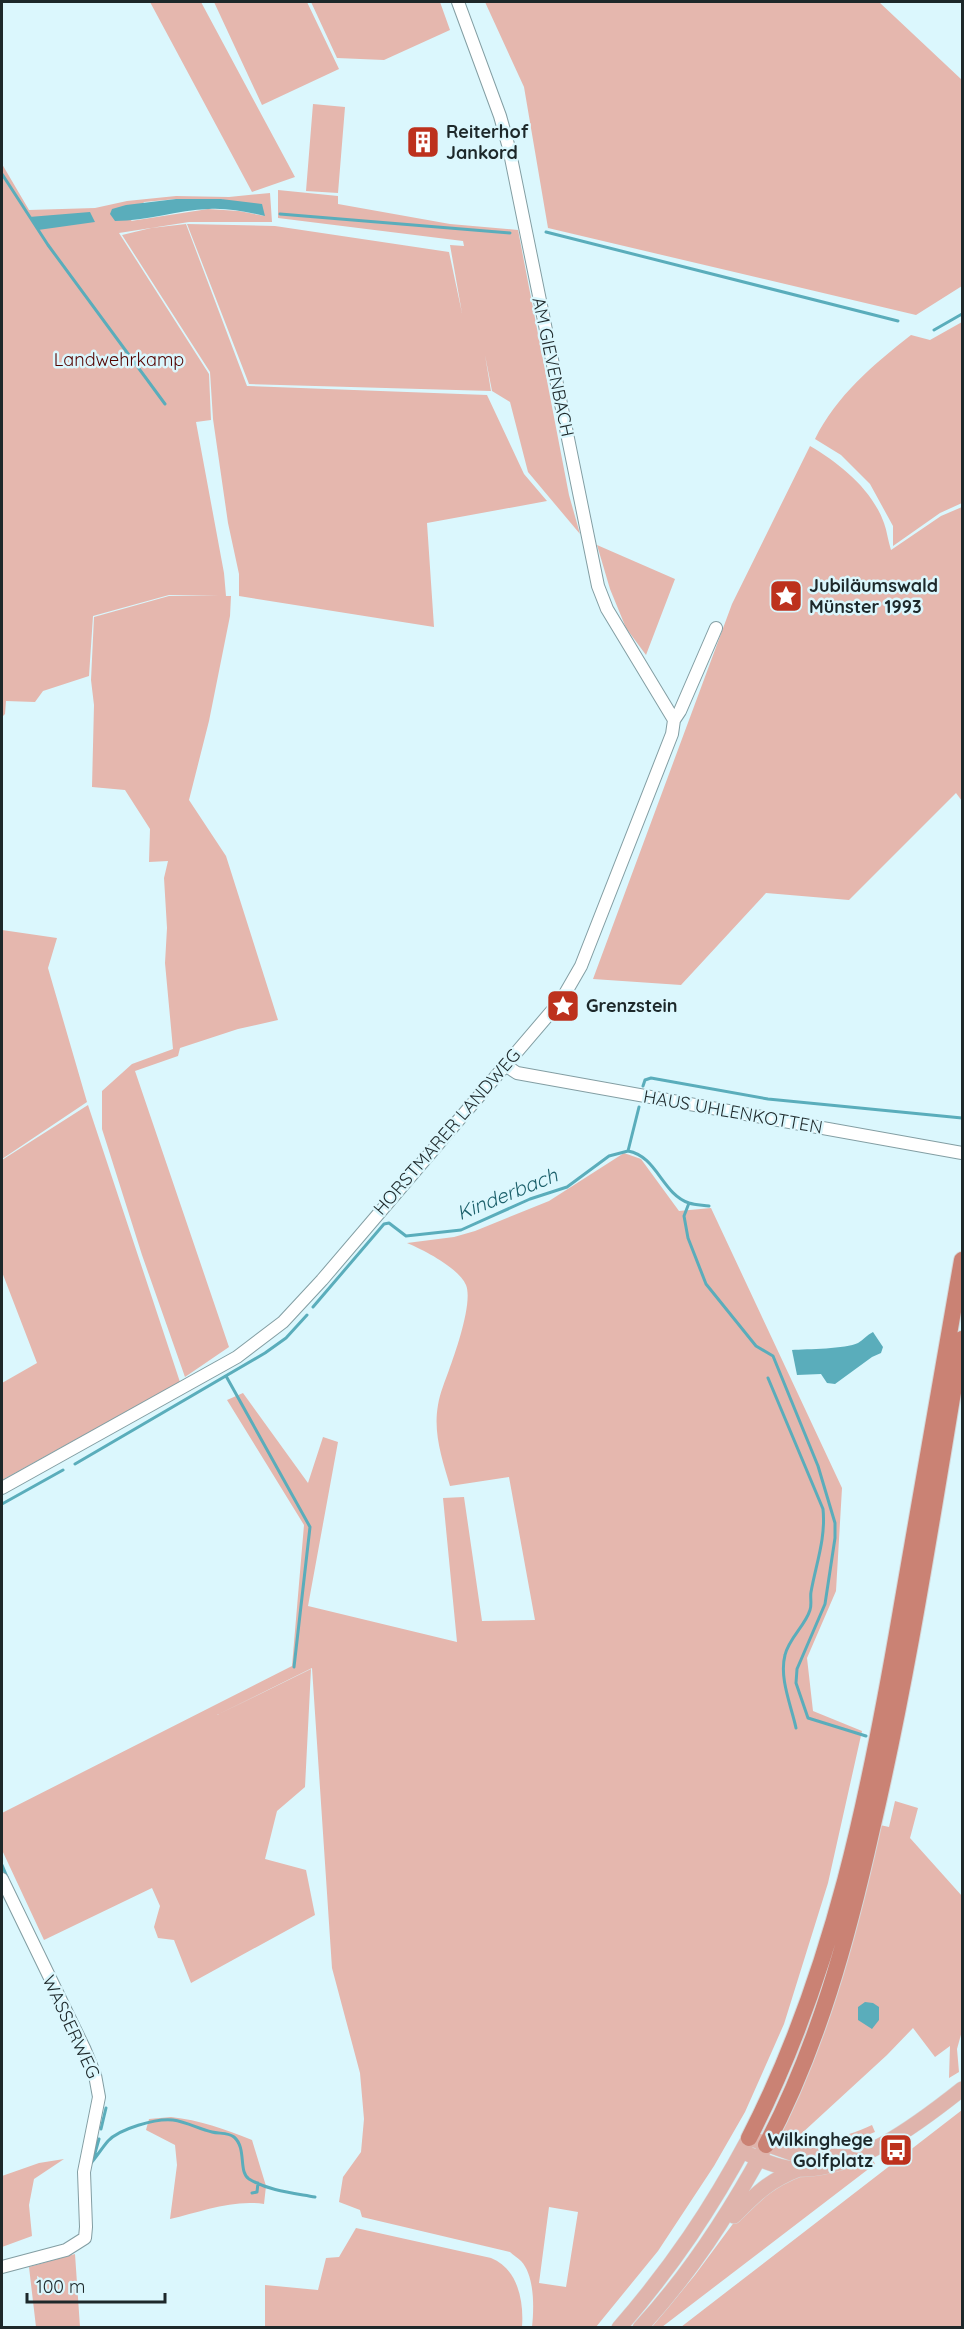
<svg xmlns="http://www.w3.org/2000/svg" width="964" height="2329" viewBox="0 0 964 2329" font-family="Quicksand,sans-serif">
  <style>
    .green { fill: #e5b7ae; fill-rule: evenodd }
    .water { fill: #5aadbb }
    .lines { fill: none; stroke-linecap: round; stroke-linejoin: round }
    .stream { stroke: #5aadbb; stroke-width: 3 }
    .minor-casing { stroke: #839ea3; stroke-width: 14 }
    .major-casing { stroke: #d6d8d9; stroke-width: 16 }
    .highway-casing { stroke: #d6d8d9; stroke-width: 18 }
    .minor { stroke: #fff; stroke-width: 12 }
    .major { stroke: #dfb4ac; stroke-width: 15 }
    .highway { stroke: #ca8274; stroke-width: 16 }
    .labels { text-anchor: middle; stroke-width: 5; stroke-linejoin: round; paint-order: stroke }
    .poi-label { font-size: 18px; font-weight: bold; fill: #1d282a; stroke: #dbf7fd; text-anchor: start }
    .park-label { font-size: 18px; fill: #540300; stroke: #dbf7fd }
    .street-label { font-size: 18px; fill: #1d282a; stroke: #dbf7fd }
    .water-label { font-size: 20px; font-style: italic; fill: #1c606b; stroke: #dbf7fd }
  </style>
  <rect width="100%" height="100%" fill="#dbf7fd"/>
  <path class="green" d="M150 2H201L295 177 252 192Z
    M214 2H307L339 69 262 105Z
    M311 2H440L450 30 384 60 337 58Z
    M485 2H879L962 80V286L916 315 548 228 524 87Z
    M313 104 345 107 338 193 306 191Z
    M2 164 29 210 95 208 127 201 176 196 229 197 270 193 272 222H189L119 233 209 374 211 420 196 422 224 573 226 596H231L230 616 209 721 189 800 226 856 278 1020 238 1029 180 1048 178 1056 135 1071 229 1347 185 1377 142 1255 102 1129V1091L132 1064 173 1049 165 963 167 928 164 878 168 861 149 862 150 829 125 790 92 787 94 705 91 680 94 617 169 596H219L169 595 93 616 89 676 43 691 35 702 6 701 5 714 2 717ZM176 199H221L265 216 239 211 208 209 131 221 144 202Z
    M278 190 338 196V204L450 224 518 230 569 495 580 534 528 472 510 402 492 391 485 355 491 391 249 384 187 224 275 226 449 252 462 313 450 245 464 246 463 241 278 218Z
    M186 224 247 386 487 395 524 474 547 501 427 523 434 627 239 596V574L228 523 213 419 210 372 122 235 151 228Z
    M962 322V503L940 513 893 546V526L870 484 841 455 815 439C836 396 874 364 911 335L930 340Z
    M810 446C839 463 872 489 884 523 887 531 888 541 891 550L941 516 962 507V801L956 793 849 900 766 893 681 985 593 979 732 604Z
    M597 545 675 579 646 655 626 628 610 589Z
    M2 930 57 938 48 968 87 1102 2 1159Z
    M88 1105 180 1382 2 1480V1383L37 1363 2 1272V1160Z
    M624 1153 641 1159 679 1211 711 1208 842 1488 836 1591 807 1658 813 1711 862 1731 828 1883 784 2024 745 2112 714 2166 658 2251 596 2327H532C534 2309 535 2276 521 2261 518 2258 513 2255 510 2252L362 2217 360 2210 339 2202 343 2177 361 2152 364 2119 360 2073 332 1968 312 1668 217 1715 311 1669 305 1787 277 1811 265 1859 306 1870 315 1915 191 1983 174 1940 158 1938 154 1927 160 1906 152 1888 44 1940 2 1850V1813L292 1666 304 1525 227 1400 243 1393 308 1483 323 1437 338 1442 308 1606 457 1642 443 1498 464 1497 482 1621 535 1620 509 1477 450 1486C442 1459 433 1433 438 1405 440 1393 445 1381 449 1370 456 1351 473 1302 466 1285 459 1268 422 1249 407 1243L454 1237 475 1231 549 1201ZM549 2207 578 2212 566 2287 539 2283Z
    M895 1801 918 1808 910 1838 962 1896V2031L957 2049 959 2072 949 2078 950 2046 935 2057 913 2028 887 2055 801 2134C823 2144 851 2135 872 2125L875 2132C840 2147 816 2151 782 2133L783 2128 880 1825 889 1827Z
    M962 2110V2327H681Z
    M171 2117C199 2120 225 2129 252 2140L266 2186 264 2204C233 2199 200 2212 170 2219L177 2165 175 2145 146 2130 149 2119Z
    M64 2159 34 2179 29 2205 32 2236 2 2247V2176L39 2163Z
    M873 2160 875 2164 662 2327 651 2328 695 2275 735 2221 762 2192 808 2172Z
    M356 2228 491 2258C518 2269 524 2301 522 2327H265V2285L318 2290 326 2258 339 2257Z
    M75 2254 80 2327H36L29 2267Z"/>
  <path class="water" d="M176 199H221L262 204 265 216C247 212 228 208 209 209 177 210 147 221 115 221L110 214 112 209 126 205Z
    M90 212 95 222 38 230 29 217Z
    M873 1332 883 1347 881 1353 872 1357 835 1384 827 1383 821 1374 797 1375 792 1350C807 1349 846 1349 858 1343 863 1340 867 1335 873 1332Z
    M865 2002 873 2003 879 2007V2020L872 2029 858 2020V2007Z"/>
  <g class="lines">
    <path class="stream" d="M2 174 48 245 165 404
      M280 214 510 233
      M546 232 898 321
      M934 330 962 314
      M643 1086 645 1080 651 1078 768 1099 962 1118
      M628 1151C657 1156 662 1194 689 1203 695 1205 703 1205 709 1206
      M689 1203 684 1216 688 1238 706 1284 756 1346 773 1356 818 1466 835 1523V1538L825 1604 797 1669 796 1683 808 1718 866 1736
      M313 1307 384 1224 389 1223 406 1236 461 1230 530 1199 567 1187 609 1156 628 1151 639 1107
      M226 1376 310 1527 294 1667
      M768 1378 823 1509C826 1538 816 1564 811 1592 810 1597 812 1605 810 1610 805 1626 789 1638 785 1655 779 1678 791 1705 796 1728
      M75 1464 265 1353 286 1338 307 1315
      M2 1504 63 1470
      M2 1865 7 1877
      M101 2129 106 2108
      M93 2160 99 2139
      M91 2163C97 2156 102 2148 108 2141 119 2129 156 2118 173 2120 187 2122 199 2129 212 2132 219 2134 228 2132 234 2137 247 2148 238 2172 249 2179 269 2191 293 2193 315 2197
      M252 2193 257 2192 258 2183"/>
    <defs>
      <path id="minor" d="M458 2 500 116 509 148 598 586 607 609 674 720
        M505 1065 517 1073 962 1153
        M2 1488 237 1357 283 1322 322 1280 562 999 581 966 672 734 674 720 680 711 716 628
        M2 1879 84 2048 95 2075 99 2097 84 2172 86 2227 85 2238 66 2250 2 2267"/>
      <path id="major" d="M742 2151C759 2159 775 2167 794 2169 854 2173 918 2124 962 2089
        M734 2216C756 2194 768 2181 799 2169
        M619 2328C672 2267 711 2209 749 2138L797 2155 852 2157
        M640 2328C690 2274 728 2215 763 2151"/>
      <path id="highway" d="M749 2138C834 1973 870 1791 901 1610 922 1494 941 1377 962 1260
        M766 2145C818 2047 848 1937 872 1829 910 1667 934 1503 962 1339"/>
    </defs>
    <use href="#minor" class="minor-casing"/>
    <use href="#major" class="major-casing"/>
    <use href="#highway" class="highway-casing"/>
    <use href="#minor" class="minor"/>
    <use href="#major" class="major"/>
    <use href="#highway" class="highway"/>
  </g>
  <defs>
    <symbol id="building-square" viewBox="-11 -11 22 22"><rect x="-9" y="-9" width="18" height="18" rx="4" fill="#bd311d" stroke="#dbf7fd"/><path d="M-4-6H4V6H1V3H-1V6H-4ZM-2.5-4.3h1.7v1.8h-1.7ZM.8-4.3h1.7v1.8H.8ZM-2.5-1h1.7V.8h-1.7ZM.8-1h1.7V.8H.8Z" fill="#fff"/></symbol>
    <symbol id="sight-square" viewBox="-11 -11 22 22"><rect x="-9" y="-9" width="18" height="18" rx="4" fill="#bd311d" stroke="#dbf7fd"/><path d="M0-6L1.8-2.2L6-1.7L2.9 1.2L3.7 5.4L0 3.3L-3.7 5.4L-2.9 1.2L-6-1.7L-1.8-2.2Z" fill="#fff"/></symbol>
    <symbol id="bus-square" viewBox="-11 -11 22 22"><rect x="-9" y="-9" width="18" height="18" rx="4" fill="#bd311d" stroke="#dbf7fd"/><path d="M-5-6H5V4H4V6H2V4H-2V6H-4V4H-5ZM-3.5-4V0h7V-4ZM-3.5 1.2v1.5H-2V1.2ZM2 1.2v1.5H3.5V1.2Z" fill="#fff"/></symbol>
  </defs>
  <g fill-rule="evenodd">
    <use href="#building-square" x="404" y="123" width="38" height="38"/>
    <use href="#sight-square" x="767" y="577" width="38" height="38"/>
    <use href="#sight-square" x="544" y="987" width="38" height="38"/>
    <use href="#bus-square" x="877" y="2131" width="38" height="38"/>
  </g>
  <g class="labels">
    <g class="poi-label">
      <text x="446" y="138">Reiterhof<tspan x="446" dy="21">Jankord</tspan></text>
      <text x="809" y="592">Jubiläumswald<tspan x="809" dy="21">Münster 1993</tspan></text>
      <text x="586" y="1012">Grenzstein</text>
      <text x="873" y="2146" text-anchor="end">Wilkinghege<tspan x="873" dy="21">Golfplatz</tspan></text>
    </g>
    <g class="park-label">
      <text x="119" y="366">Landwehrkamp</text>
    </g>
    <g class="street-label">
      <text transform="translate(553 367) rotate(78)" y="6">AM GIEVENBACH</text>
      <text transform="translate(733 1112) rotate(10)" y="6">HAUS UHLENKOTTEN</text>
      <text transform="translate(447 1132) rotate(-49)" y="6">HORSTMARER LANDWEG</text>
      <text transform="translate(71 2027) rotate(65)" y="6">WASSERWEG</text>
    </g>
    <g class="water-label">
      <text transform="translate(507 1194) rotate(-22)" y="7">Kinderbach</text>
    </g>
  </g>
  <rect width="964" height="2329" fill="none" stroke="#1d282a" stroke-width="6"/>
  <path d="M27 2293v9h138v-9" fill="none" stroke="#1d282a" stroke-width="3"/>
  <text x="36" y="2293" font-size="18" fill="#1d282a" stroke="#dbf7fd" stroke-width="4.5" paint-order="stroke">100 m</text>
</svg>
